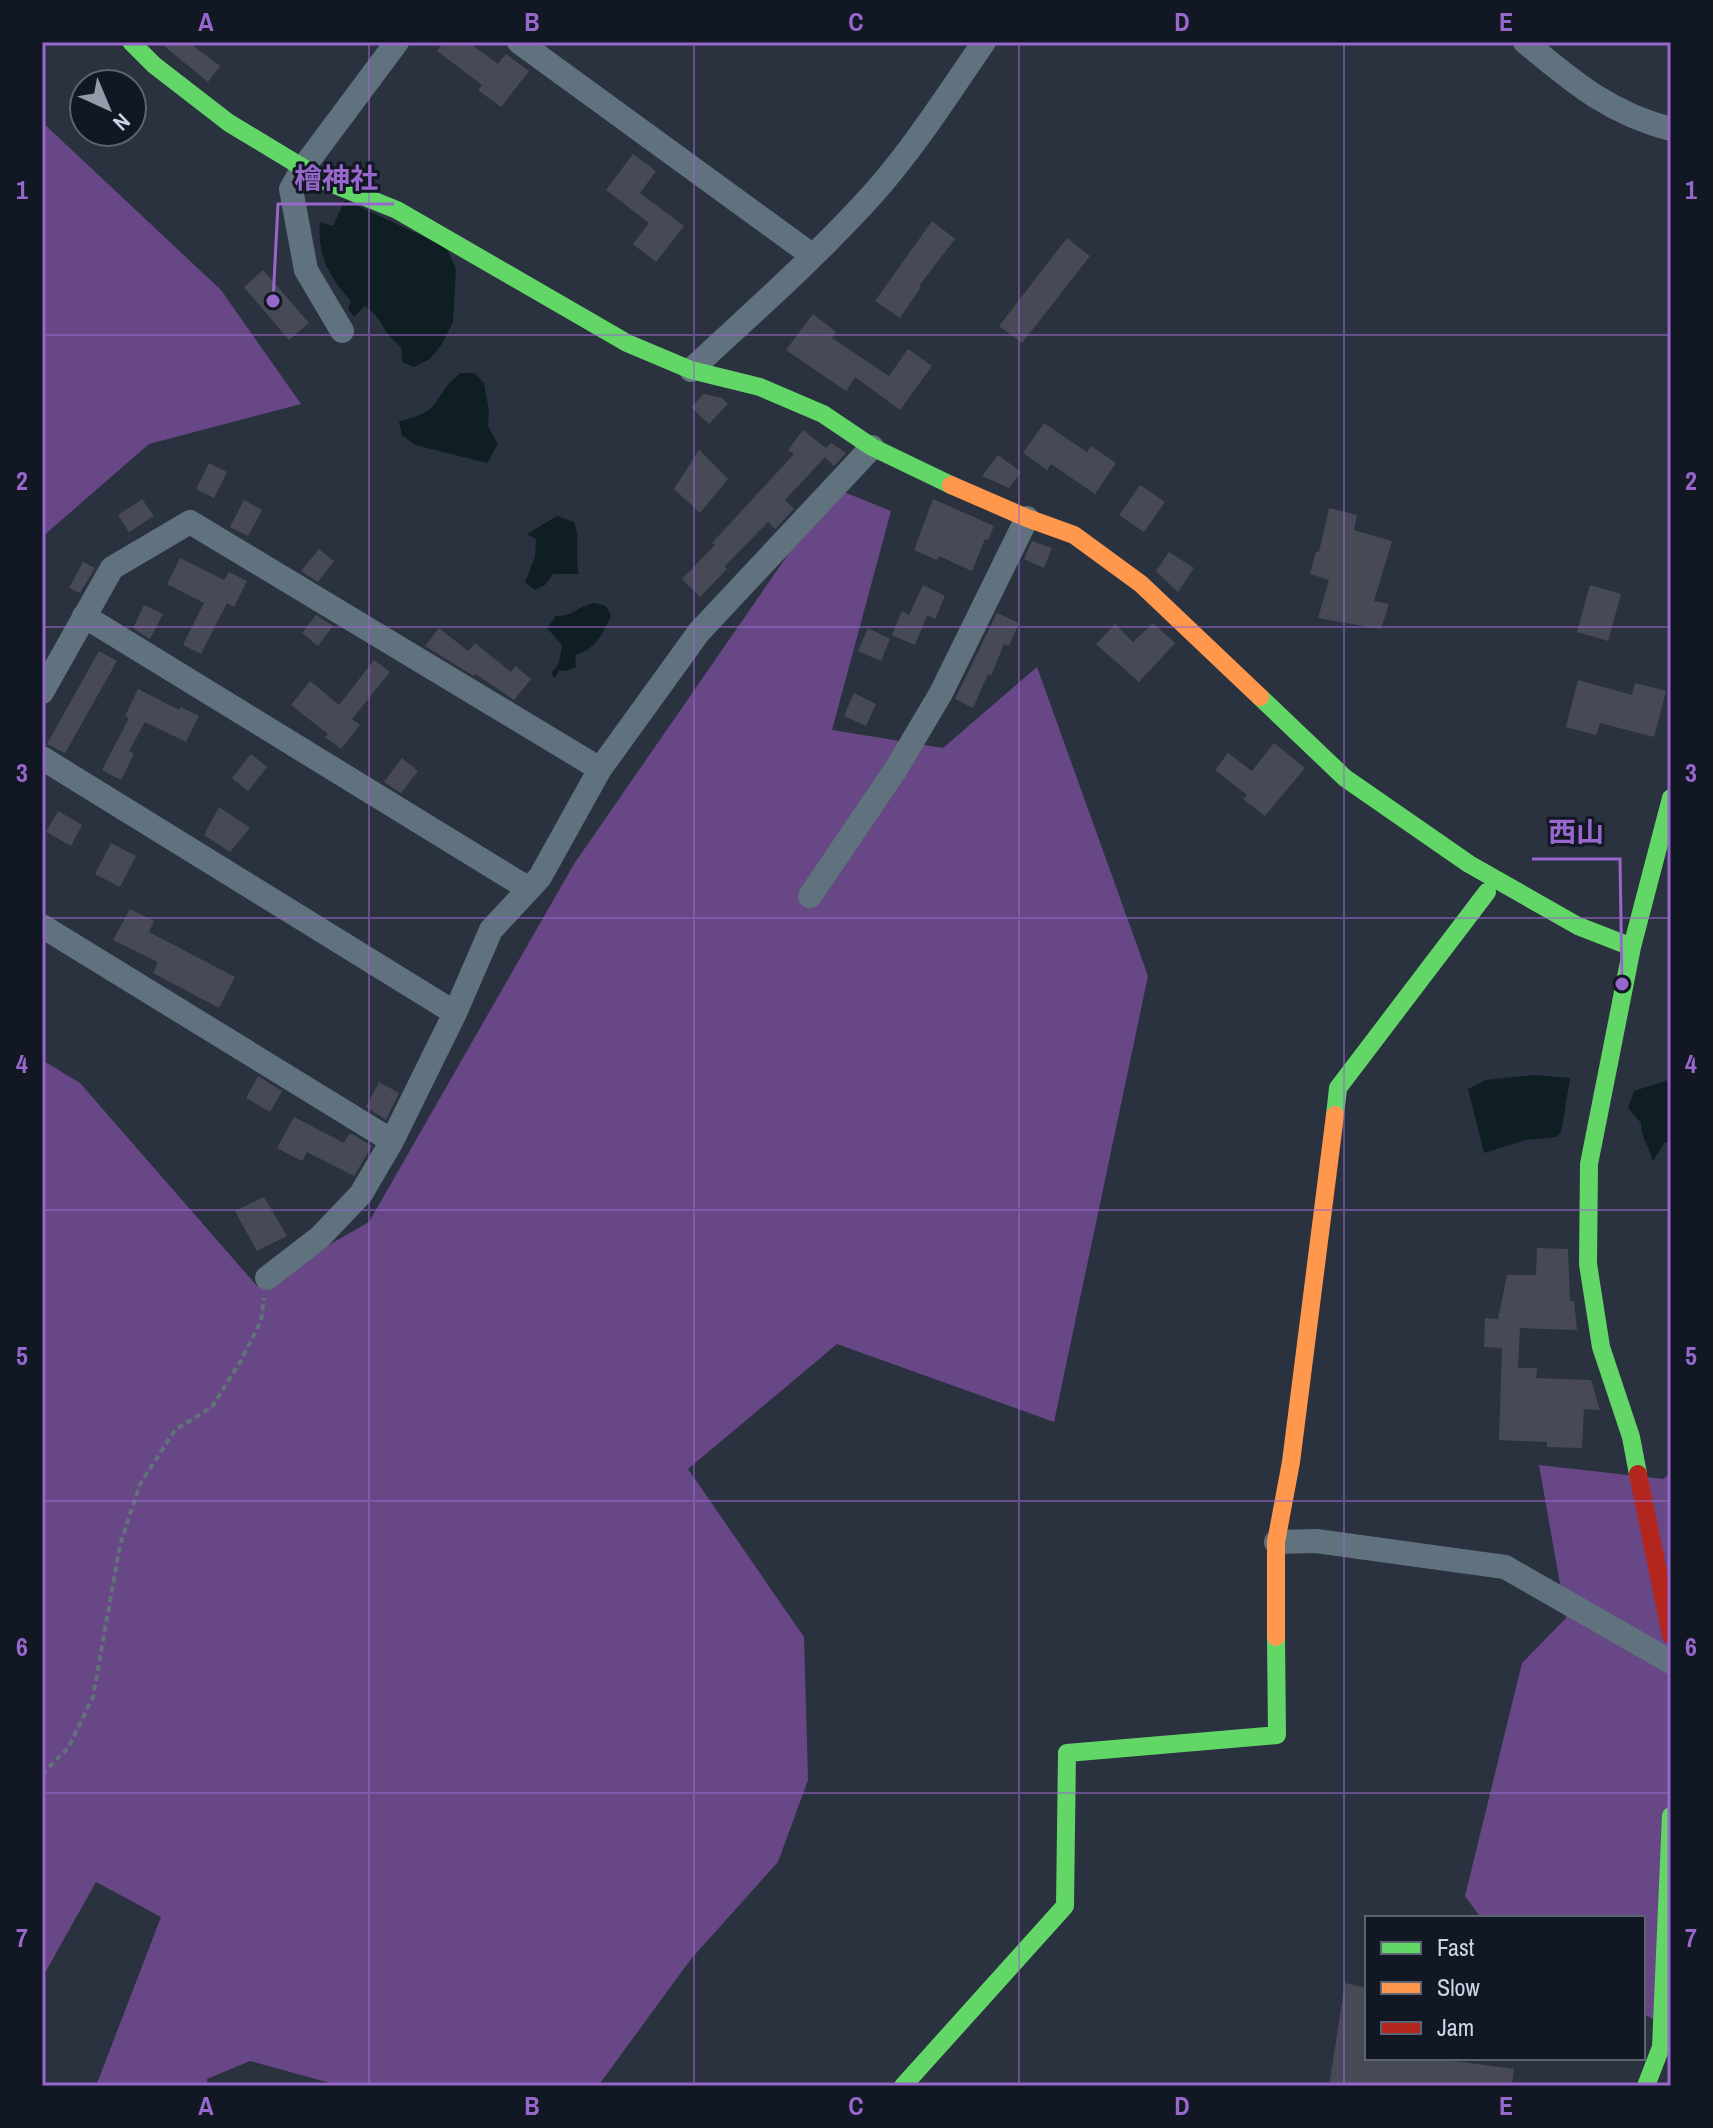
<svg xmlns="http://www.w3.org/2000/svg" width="1713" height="2128" viewBox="0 0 1713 2128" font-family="'Archivo Narrow','Noto Sans JP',sans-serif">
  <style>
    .forest { fill: #674785 }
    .water { fill: #0e1e22 }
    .building { fill: #474a56 }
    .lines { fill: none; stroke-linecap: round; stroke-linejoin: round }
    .path { stroke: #63717b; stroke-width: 4; stroke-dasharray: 6 4; stroke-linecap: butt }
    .street { stroke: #60727d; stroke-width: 24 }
    .fast { stroke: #63d668; stroke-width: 18 }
    .slow { stroke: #ff974d; stroke-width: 18 }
    .jam { stroke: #b3261e; stroke-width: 18 }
    .grid { fill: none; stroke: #9767cc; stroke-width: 2; stroke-opacity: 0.55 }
    .leader { fill: none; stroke: #9767cc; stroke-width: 3 }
    .callout-dot { fill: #9767cc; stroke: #111823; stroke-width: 3 }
    .callout-label { font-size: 28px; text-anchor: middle; font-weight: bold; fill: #9767cc; stroke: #111823; stroke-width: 6; stroke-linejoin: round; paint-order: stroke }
    .neatline { fill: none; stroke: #9767cc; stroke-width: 3 }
    .grid-label { font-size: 26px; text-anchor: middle; font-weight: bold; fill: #9767cc }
  </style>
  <rect width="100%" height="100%" fill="#2a323f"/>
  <path class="forest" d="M42 122 221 290 301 404 149 444 42 537Z
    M834 488 891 511 832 730 943 748 1037 667 1148 976 1054 1422 837 1344 688 1469 804 1637 808 1780 778 1862 691 1959 598 2086H341L250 2061 207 2079 208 2086H96L161 1917 96 1882 42 1978V1060L80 1083 257 1286 369 1222 574 864Z
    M1539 1465 1663 1479 1671 1473V2027L1643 2014V1918H1481L1465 1896 1522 1663 1566 1618Z"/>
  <path class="water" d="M345 200 446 247 456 269 453 322 442 344 430 359 414 367 402 362 401 347C384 335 382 317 365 306L354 317 348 309 351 301C329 277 317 255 320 222L333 226Z
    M461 373H474L484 383 489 411 488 426 498 444 487 463 415 445 402 435 399 421C446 412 430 396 461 373Z
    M557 516 574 522C581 540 574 556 579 574H553L545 585 535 590 525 582 535 557 536 539 527 534Z
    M595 603 606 606 611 616C602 635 596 649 575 655L576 667 566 671 559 670 555 678 551 674 559 663 562 645 547 628 556 616C575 616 579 605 595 603Z
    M1533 1075 1570 1078 1561 1133 1556 1137 1526 1140 1484 1153 1468 1089 1485 1080Z
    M1671 1079V1140L1664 1143 1653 1161C1649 1146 1641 1138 1641 1123L1628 1108 1634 1091Z"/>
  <path class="building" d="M159 42H188L220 66 208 82Z
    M444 42H468L498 64 506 54 529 71 501 107 478 90 482 85 437 51Z
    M633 154 656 171 640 193 684 226 656 262 633 244 649 223 606 190Z
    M932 221 955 239 919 286 921 287 900 318 875 301Z
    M1067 238 1090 256 1022 343 999 326Z
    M263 270 309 323 289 340 244 287Z
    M813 314 836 332 832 338 889 376 908 349 932 366 900 410 855 377 846 391 786 350Z
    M704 394 722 398 728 404 709 424 691 407Z
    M1044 423 1087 452 1091 446 1116 463 1095 494 1051 464 1047 470 1023 453Z
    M803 430 826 448 831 443 846 453 834 466 825 457 785 500 794 509 775 529 768 522 724 567 727 569 700 597 682 579 715 545 712 543 794 454 788 450Z
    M699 450 728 479 700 513 674 489Z
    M998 455 1021 472 1009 488 982 476Z
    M209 463 227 472 214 498 196 489Z
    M1140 485 1165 502 1144 532 1119 515Z
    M142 499 154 516 129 532 118 515Z
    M933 499 994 526 988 540 985 539 972 571 939 556 937 560 914 550Z
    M244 500 262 510 248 536 230 527Z
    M1329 508 1357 515 1354 530 1392 541 1374 601 1389 604 1381 629 1318 618 1329 580 1310 574 1316 552H1319Z
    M1032 541 1052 548 1044 568 1024 559Z
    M319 549 334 561 318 582 301 571Z
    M1169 552 1194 568 1178 592 1156 571Z
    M180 558 224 580 229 572 247 581 234 607 227 603 201 654 183 645 204 603 167 584Z
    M83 562 95 568 80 593 69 588Z
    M923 585 945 596 935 619 927 615 915 645 892 635 902 611 909 615Z
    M1590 585 1621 594 1608 641 1577 632Z
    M144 605 163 614 150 639 133 628Z
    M997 613 1019 623 1009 646 1004 644 991 676 988 674 973 708 955 699Z
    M316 615 333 626 318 646 302 633Z
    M1153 623 1175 643 1139 682 1096 644 1115 624 1133 642Z
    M439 628 468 651 475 643 511 672 515 666 531 679 514 700 476 674 474 676 425 646Z
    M868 628 890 639 881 661 858 651Z
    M99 651 117 661 65 753 47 744Z
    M374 660 390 672 352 719 360 725 341 749 325 737 328 734 291 705 310 681 339 705Z
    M1578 680 1632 695 1635 683 1666 691 1654 737 1600 723 1596 735 1566 727Z
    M138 689 179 710 181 707 199 716 186 742 145 722 129 751 134 754 121 780 102 770 129 718 125 716Z
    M854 693 876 704 866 726 844 716Z
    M1274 743 1305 768 1265 816 1243 799 1247 795 1215 770 1228 753 1252 771Z
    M251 754 267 767 248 791 232 778Z
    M402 758 418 771 401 793 384 782Z
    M219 807 250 828 230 852 204 835Z
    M58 811 82 825 71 846 46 832Z
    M111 843 136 856 120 887 95 874Z
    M130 909 154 921 149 932 235 977 219 1008 153 973 158 962 113 940Z
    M258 1076 282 1091 270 1112 246 1098Z
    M379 1082 399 1093 386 1120 366 1107Z
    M294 1117 344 1143 349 1134H352L372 1146 354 1176 307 1152 302 1161 277 1148Z
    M264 1197 287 1236 257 1251 235 1211Z
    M1537 1248 1568 1249 1570 1301H1574L1577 1330 1520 1328 1518 1368H1537L1536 1378 1591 1380 1600 1410 1584 1409 1582 1448 1547 1447V1442L1499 1440 1502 1348 1484 1347 1485 1318 1498 1319 1507 1275H1536Z
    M1345 1983 1367 1988V2058H1455L1454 2061 1514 2069 1512 2086H1329Z"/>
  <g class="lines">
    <path class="path" d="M42 1774 68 1748 93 1697 120 1545 140 1484 175 1430 212 1407 240 1362 261 1321 264 1298"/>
    <path class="street" d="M519 42 813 256
      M1525 42C1572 81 1610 114 1671 129
      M342 331 306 270 291 189 303 168 397 42
      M691 370C752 313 816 257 872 195 914 148 948 94 984 42
      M84 616 529 889
      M42 692 112 568 190 522 600 769
      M42 758 455 1013
      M810 896 896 769 941 693 1027 518
      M42 926 392 1141
      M267 1278 320 1237 361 1194 392 1141 455 1013 491 930 540 877 600 769 699 632 872 447
      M1276 1542 1316 1541 1505 1567 1671 1662"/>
    <path class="fast" d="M131 42 154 65 229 123 325 181 397 210 627 343 691 370 760 387 823 414 872 447 951 485
      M1260 697 1345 778 1469 864 1578 926 1632 947
      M1335 1115 1338 1088 1487 892
      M1638 1474 1631 1437 1601 1347 1588 1264 1589 1164 1632 947 1671 798
      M903 2086 1065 1906 1067 1753 1277 1735 1276 1637
      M1646 2086 1661 2047 1671 1816"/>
    <path class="slow" d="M951 485 1027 518 1074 535 1141 584 1260 697
      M1276 1637V1542L1291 1462 1335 1115"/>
    <path class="jam" d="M1638 1474 1671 1635"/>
  </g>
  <path class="grid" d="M369 42V2086M694 42V2086M1019 42V2086M1344 42V2086M42 335H1671M42 627H1671M42 918H1671M42 1210H1671M42 1501H1671M42 1793H1671"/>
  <path class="leader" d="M273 301L278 204H394M1622 984L1620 859H1532"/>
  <g class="callout-dot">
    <circle cx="273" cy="301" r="8"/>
    <circle cx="1622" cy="984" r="8"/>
  </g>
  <g class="callout-label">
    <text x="336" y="188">檜神社</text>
    <text x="1576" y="842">西山</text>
  </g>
  <rect width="1713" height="2128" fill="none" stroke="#111823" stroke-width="88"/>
  <rect x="1365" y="1916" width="280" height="144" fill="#111823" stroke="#5b6471" stroke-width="2"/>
  <rect x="1381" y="1942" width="40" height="12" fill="#63d668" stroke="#5b6471" stroke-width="2"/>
  <text x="1437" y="1956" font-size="24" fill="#cbd5e5">Fast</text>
  <rect x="1381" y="1982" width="40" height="12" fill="#ff974d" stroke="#5b6471" stroke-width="2"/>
  <text x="1437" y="1996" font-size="24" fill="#cbd5e5">Slow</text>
  <rect x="1381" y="2022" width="40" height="12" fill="#b3261e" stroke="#5b6471" stroke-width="2"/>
  <text x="1437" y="2036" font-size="24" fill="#cbd5e5">Jam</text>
  <g transform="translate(108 108) rotate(136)"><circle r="38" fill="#111823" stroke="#5b6471" stroke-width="2"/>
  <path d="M0-6L14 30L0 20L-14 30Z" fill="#939cab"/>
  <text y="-12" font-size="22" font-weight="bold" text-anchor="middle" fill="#cbd5e5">N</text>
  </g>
  <rect x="44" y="44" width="1625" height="2040" class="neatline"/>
  <g class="grid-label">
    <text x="206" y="31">A</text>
    <text x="532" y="31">B</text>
    <text x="856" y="31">C</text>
    <text x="1182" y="31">D</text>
    <text x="1506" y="31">E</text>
    <text x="22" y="199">1</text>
    <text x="1691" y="199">1</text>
    <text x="22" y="490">2</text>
    <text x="1691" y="490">2</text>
    <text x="22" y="782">3</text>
    <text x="1691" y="782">3</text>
    <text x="22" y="1073">4</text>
    <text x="1691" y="1073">4</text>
    <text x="22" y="1365">5</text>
    <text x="1691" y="1365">5</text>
    <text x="22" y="1656">6</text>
    <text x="1691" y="1656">6</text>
    <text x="22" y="1947">7</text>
    <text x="1691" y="1947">7</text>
    <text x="206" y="2115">A</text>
    <text x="532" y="2115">B</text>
    <text x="856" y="2115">C</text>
    <text x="1182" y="2115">D</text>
    <text x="1506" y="2115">E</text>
  </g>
</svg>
